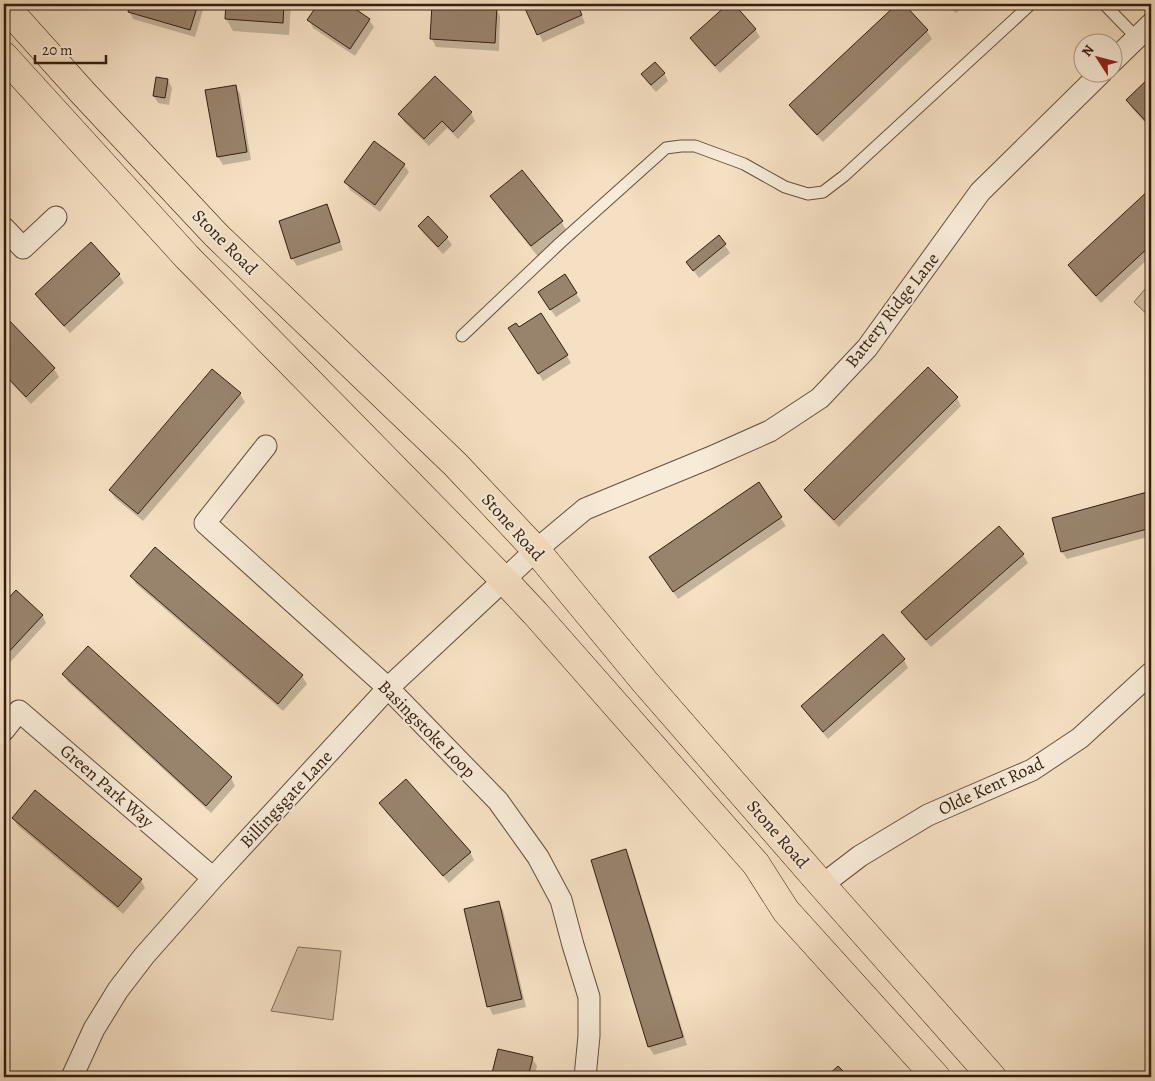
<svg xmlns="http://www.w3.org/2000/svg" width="1155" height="1081" viewBox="0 0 1155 1081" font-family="Alegreya,serif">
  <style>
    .green { fill: #d4bfa4; stroke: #846e5a }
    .shadow { fill: #0003 }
    .building { fill: #98836d; stroke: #341e0f }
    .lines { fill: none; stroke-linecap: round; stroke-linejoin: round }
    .service-casing { stroke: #644e3c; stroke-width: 13 }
    .minor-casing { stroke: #644e3c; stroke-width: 23 }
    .primary-casing { stroke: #341e0f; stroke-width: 29 }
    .service { stroke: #f8ebd8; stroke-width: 11 }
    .minor { stroke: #f8ebd8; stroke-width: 21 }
    .primary { stroke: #f5e0c3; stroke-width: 28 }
    .labels { text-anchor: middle; stroke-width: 4; stroke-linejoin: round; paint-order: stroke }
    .street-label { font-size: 18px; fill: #341e0f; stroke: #f8ebd8 }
  </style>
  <rect width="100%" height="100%" fill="#f5e0c3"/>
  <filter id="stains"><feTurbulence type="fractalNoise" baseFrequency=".004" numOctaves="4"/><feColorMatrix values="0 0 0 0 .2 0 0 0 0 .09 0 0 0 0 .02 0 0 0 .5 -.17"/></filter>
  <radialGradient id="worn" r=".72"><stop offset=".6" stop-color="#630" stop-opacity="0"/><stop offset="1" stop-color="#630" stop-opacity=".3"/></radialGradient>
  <path class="green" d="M1151 282V318L1134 302Z
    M298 947 341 951 333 1020 271 1011Z"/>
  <path class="shadow" d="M131 4H199L203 10 195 37 133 19 129 11Z
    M227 4H291L289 35 233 31 226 19Z
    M319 4H346L369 20 374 27 355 56 313 28 309 20Z
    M524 4H577L585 23 543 42Z
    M730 4H732L755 29 760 37 720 73 696 46 692 38Z
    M899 4H902L927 31 932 39 823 142 795 113 791 106Z
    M946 4H966L956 13Z
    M434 5 496 8 500 16 499 51 436 47 432 39Z
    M664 73 668 81 656 92 647 82 643 75Z
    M435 78 471 113 475 121 458 139 447 128 429 146 404 122 400 114Z
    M1151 78V129L1132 108 1127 100Z
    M168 80 172 88 169 105 158 103 154 96Z
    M235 86 240 94 251 160 223 165 218 157 207 91Z
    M404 165 409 172 380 212 350 190 346 182Z
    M1150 190 1151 192V256L1101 303 1074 273 1069 265Z
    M492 196 561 221 568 233 539 258 499 208Z
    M327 206 331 214 343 250 297 266 292 258Z
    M419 226 447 238 452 245 443 254 424 234Z
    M719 237 730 253 699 278 688 263Z
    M91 244 119 275 124 283 70 333 41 302 37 294Z
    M565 276 581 301 556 317 544 300Z
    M4 316 54 369 59 377 31 404 4 375Z
    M518 329 567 356 571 363 543 381 515 336Z
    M240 394 245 402 143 521 115 498 110 490Z
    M957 398 961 406 839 527 810 498 805 490Z
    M758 484 786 526 678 599 655 565Z
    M1151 492V536L1067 559 1062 552 1053 518Z
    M1023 555 1028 563 931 647 907 620 902 612Z
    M132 576 302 676 307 684 283 711 136 584Z
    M16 592 42 615 46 623 4 669V605Z
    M883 636 904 660 908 668 828 739 807 714 802 707Z
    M64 675 231 778 235 786 211 813 68 682Z
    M380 803 470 852 474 860 449 883 385 811Z
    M13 818 141 880 145 888 123 914 18 826Z
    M626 851 630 859 687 1045 654 1055 649 1047 593 861Z
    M498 903 503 910 526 1007 493 1015 489 1007 466 910Z
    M498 1050 532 1058 537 1066 534 1077H492Z"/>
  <path class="building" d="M130 4H198L190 30 128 12Z
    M226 4H284L283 23 225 19Z
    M318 4H348L370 19 350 49 307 20Z
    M432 4 497 6 495 43 430 39Z
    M523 4H577L582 15 537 35Z
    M728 4H734L756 29 715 66 690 38Z
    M897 4H904L928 30 817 135 789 105Z
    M655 62 665 73 651 85 641 74Z
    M435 76 472 112 453 132 442 121 424 139 398 114Z
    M1151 76V127L1126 100Z
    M156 77 168 79 165 98 153 96Z
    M236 85 247 152 217 157 205 90Z
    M374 141 405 164 375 205 344 182Z
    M522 170 563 221 531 246 490 196Z
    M1150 189 1151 190V245L1096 296 1068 265Z
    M327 204 340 242 291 259 279 221Z
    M428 216 448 237 438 247 418 226Z
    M719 235 726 244 693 271 686 262Z
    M91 242 120 274 64 326 35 294Z
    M565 274 577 293 550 310 538 292Z
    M541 313 568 355 538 374 508 328 516 323 519 327Z
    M4 315 55 368 26 397 4 374Z
    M928 367 958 397 834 520 804 490Z
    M212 369 241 393 138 514 109 490Z
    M759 482 782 517 673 592 649 557Z
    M1151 491V528L1061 552 1052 518Z
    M999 526 1024 554 926 640 901 612Z
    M155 547 303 675 278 704 130 576Z
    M16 590 43 615 4 657V603Z
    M883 634 905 659 823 732 801 706Z
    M88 646 232 777 206 806 62 674Z
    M406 779 471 852 443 876 379 803Z
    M35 790 142 879 118 907 12 818Z
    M626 849 683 1037 648 1047 591 860Z
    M499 901 522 999 487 1007 464 909Z
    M498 1049 533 1057 528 1077H491Z
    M838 1066 849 1077H826Z"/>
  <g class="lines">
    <defs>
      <path id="service" d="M1104 4 1137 38
        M462 336 560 243 666 148 681 146H695L744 164 785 187 808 194 823 192 844 176 1031 4"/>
      <path id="minor" d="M1112 62 1151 24
        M4 228 23 248 56 217
        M266 446 205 523 388 688 498 801 538 857 561 900 573 945 589 997V1036L585 1077
        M4 730 19 711 213 878
        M822 885 860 856 928 815 1032 770 1080 738 1151 673
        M72 1077 94 1029 118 990 144 956 213 878 388 688 536 550 585 509 709 458 770 431 820 398 867 348 980 192 1102 72"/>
      <path id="primary" d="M4 5 84 94 216 235 455 464 536 550 645 682 822 885 992 1077
        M4 56 187 257 504 580 535 613 756 864 786 911 936 1077"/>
    </defs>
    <use href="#service" class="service-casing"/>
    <use href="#minor" class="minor-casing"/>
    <use href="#primary" class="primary-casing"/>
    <use href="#service" class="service"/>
    <use href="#minor" class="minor"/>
    <use href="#primary" class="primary"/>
  </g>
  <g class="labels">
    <g class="street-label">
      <text transform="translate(225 242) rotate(45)" y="6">Stone Road</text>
      <text transform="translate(892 310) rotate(-52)" y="6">Battery Ridge Lane</text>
      <text transform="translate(513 527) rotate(48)" y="6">Stone Road</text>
      <text transform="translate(427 729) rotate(45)" y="6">Basingstoke Loop</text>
      <text transform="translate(107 786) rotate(41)" y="6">Green Park Way</text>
      <text transform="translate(991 786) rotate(-25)" y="6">Olde Kent Road</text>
      <text transform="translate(286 799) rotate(-47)" y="6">Billingsgate Lane</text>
      <text transform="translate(778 834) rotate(49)" y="6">Stone Road</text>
    </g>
  </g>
  <rect width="1155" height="1081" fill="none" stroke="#f5e0c3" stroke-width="20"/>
  <rect x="5" y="5" width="1145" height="1071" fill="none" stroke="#341e0f" stroke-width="2.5"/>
  <rect x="10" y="10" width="1135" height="1061" fill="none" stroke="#341e0f"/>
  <g transform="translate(1098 58) rotate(306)"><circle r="24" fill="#f8ebd8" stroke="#aa9988"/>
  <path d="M0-4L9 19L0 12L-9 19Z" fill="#8f2418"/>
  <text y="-8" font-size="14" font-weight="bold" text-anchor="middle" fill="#341e0f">N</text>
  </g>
  <path d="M35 55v8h71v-8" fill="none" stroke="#341e0f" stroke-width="2.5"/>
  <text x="42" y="55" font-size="15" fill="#341e0f" stroke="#f8ebd8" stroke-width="4" paint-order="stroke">20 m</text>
  <rect width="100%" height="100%" filter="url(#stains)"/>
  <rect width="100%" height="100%" fill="url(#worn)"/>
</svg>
